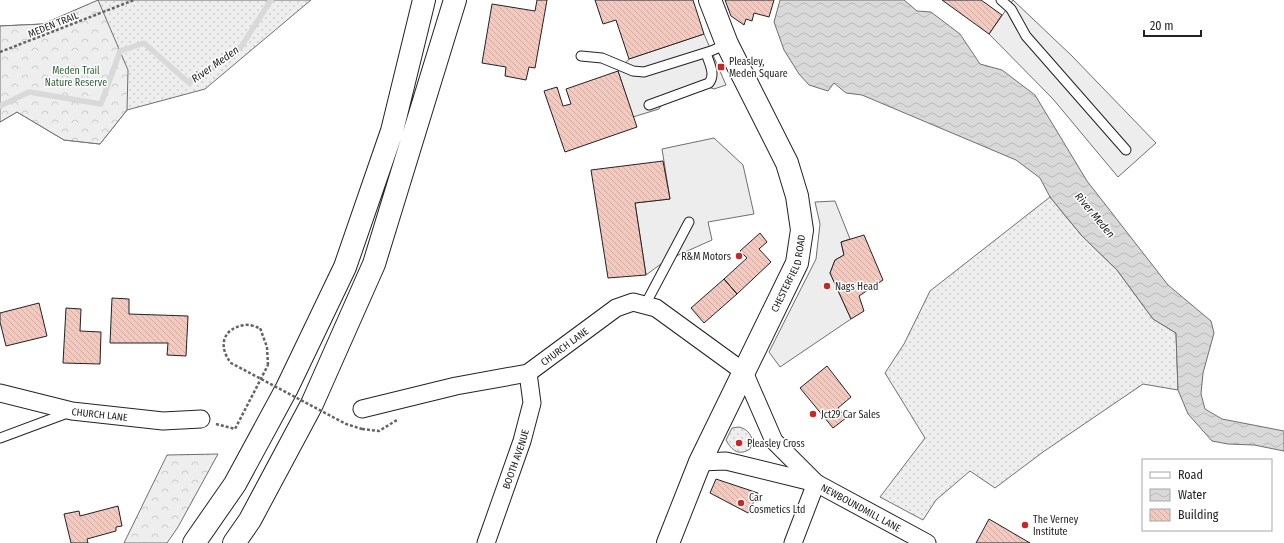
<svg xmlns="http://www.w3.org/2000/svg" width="1284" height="543" viewBox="0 0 1284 543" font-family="'Fira Sans Condensed',sans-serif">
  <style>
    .grass { fill: url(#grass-dots); stroke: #6f6f6f }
    .forest { fill: url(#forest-crowns); stroke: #6f6f6f }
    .parking { fill: #ededed; stroke: #6f6f6f }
    .water { fill: url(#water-waves); stroke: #6f6f6f }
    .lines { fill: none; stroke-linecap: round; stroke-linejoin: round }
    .stream { stroke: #d9d9d9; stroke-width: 5.5 }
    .building { fill: url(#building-back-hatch); stroke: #222 }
    .lane-casing { stroke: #222; stroke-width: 11 }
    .street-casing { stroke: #222; stroke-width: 19 }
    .secondary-casing { stroke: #222; stroke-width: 24 }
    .highway-casing { stroke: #222; stroke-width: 24 }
    .path { stroke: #646464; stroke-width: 2.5; stroke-dasharray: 3 2; stroke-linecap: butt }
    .lane { stroke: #fff; stroke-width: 9 }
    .street { stroke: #fff; stroke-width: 17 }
    .secondary { stroke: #fff; stroke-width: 22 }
    .highway { stroke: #fff; stroke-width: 22 }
    .path-bridge { stroke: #646464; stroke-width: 2.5; stroke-dasharray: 3 2; stroke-linecap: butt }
    .poi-dot { fill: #c62828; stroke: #fff; stroke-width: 1.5 }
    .labels { text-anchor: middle; stroke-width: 3; stroke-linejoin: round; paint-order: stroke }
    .street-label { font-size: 10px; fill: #222; stroke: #fff }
    .poi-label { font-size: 10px; fill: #222; stroke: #fff; text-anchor: start }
    .park-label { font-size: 10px; fill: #2f5e38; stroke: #fff }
    .water-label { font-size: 11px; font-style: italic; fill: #222; stroke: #fff }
  </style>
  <defs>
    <pattern id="grass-dots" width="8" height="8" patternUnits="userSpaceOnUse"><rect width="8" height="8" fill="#eee"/><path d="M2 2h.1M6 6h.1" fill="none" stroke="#ccc" stroke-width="1.8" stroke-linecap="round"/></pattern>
    <pattern id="forest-crowns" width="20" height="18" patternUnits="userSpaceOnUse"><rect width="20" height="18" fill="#eee"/><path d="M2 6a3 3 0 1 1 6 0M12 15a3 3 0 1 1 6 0" fill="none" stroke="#ccc"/></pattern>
    <pattern id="water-waves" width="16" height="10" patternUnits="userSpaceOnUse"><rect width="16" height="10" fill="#d9d9d9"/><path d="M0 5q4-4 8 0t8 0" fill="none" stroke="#bababa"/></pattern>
    <pattern id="building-back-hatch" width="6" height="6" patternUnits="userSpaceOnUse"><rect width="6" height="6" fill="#f3c9c0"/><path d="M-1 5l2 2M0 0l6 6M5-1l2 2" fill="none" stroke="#d0aca5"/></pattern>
  </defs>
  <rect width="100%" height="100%" fill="#fff"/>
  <path class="grass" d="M99 0H311L205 89 127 110 100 144 64 140 17 112 0 122V26L43 24Z
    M1050 197 1082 236 1117 270 1153 319 1176 333 1178 390 1143 384 1043 452 995 488 970 471 936 500 923 520 880 497 925 438 885 373 904 344 930 291Z
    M739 427C747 429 750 433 753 441L750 449C739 456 732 451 726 440L732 428Z"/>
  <path class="forest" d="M98 0 128 70 127 110 100 144 64 140 17 112 0 122V26L43 24Z
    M218 454 178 527 167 543H124L167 455Z"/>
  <path class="parking" d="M1013 0 1072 56 1156 143 1118 177 1053 99 989 34Z
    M704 34 726 85 714 89 696 83 667 95 659 109 633 117 618 71 629 59Z
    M714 138 743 165 754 214 708 222 712 240 665 261 646 275 635 203 670 199 662 149Z
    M835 201 850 239 841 242 844 255 835 260 830 273 851 319 780 367 769 352 816 259 820 224 815 202Z"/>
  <path class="water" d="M780 0H904L917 11 931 12 960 34 980 64 1002 70 1035 95 1087 181 1168 285 1211 321 1214 333 1203 373 1201 394 1205 409 1222 419 1284 431V451L1254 445 1228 444 1212 441 1188 414 1178 390 1176 333 1153 319 1117 270 1082 236 1050 197 1040 178 1016 160 862 95 846 93 834 83 828 91 809 85 799 74 784 50 774 22Z"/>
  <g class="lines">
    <path class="stream" d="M0 106 29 92 101 104 120 51 144 43 189 83 241 47 271 0"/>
  </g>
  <path class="building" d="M537 0H547L535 68 529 67 526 80 505 76 506 67 482 63 492 4 535 11Z
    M595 0H693L704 34 629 59 616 20 603 24Z
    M725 0H774L769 17 754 13 752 21 746 19 744 25 731 16Z
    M942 0H981L1002 15 989 34Z
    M618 71 637 127 565 152 544 91 557 87 563 106 571 104 566 89Z
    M663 161 670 199 635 203 646 275 608 278 591 170Z
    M760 233 767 242 759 249 771 262 737 294 724 279 747 258 740 251Z
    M864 235 883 280 859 296 864 311 851 319 830 273 835 260 844 255 841 242Z
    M724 279 737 294 704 323 691 308Z
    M112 298 129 299V314L188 316 186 356 167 355 168 343H110Z
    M39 303 47 336 6 346 0 322V313Z
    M66 308 81 309 80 331 101 332 100 364 63 363Z
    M827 366 851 397 838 408 846 418 833 428 800 388Z
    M716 479 758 493 748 513 710 493Z
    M118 506 122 526 116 527V531L87 539 88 543H71L64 514 79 511 80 516Z
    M989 519 1030 543H976Z"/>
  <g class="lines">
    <defs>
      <path id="lane" d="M1001 0 1011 9 1026 36 1126 150
        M581 56 602 58 633 71 644 72 711 51 727 44
        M649 105 709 83C716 74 709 63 706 53
        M645 305 689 222
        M0 438 70 412"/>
      <g id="street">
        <path id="s1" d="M0 393 72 411 163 421 201 419"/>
        <path id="s2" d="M362 409 456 386 528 373 616 308 633 302 656 308 744 372 774 441 816 483 793 543"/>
        <path id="s3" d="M700 462 726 461 816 483 927 543"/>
        <path id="s4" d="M486 543 522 441 532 403 528 373"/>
      </g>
      <g id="secondary">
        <path id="s5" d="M668 543 700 462 797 263 802 230 797 196 787 163 727 44 710 0"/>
      </g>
      <path id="highway" d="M194 543 235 484 287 388 345 267 392 131 424 0
        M234 543 250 520 312 404 374 264 455 0"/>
    </defs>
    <use href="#lane" class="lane-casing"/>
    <use href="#street" class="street-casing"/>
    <use href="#secondary" class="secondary-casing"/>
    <use href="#highway" class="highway-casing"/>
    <path class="path" d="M0 52 134 0
      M216 424 235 429 268 365
      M362 429 379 431 397 420"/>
    <use href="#lane" class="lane"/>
    <use href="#street" class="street"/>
    <use href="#secondary" class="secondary"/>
    <use href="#highway" class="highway"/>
    <path class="path-bridge" d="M268 365 267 347 260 328C256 327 249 324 245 325 222 328 218 347 231 363L346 424 362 429"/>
  </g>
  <g class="poi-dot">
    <rect x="717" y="63" width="8" height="8" rx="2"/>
    <circle cx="739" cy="256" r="4"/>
    <circle cx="827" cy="286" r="4"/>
    <circle cx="813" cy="414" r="4"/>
    <circle cx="739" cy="443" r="4"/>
    <circle cx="741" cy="503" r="4"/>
    <circle cx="1025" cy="525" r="4"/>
  </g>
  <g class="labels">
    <g class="street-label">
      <text transform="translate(53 24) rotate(-22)" y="4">MEDEN TRAIL</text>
      <text dy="4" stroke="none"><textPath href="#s5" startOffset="296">CHESTERFIELD ROAD</textPath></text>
      <text dy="4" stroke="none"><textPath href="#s2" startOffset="215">CHURCH LANE</textPath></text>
      <text dy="4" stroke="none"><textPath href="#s1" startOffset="102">CHURCH LANE</textPath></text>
      <text dy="4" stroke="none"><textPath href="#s4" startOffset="89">BOOTH AVENUE</textPath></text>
      <text dy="4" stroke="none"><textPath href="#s3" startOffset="170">NEWBOUNDMILL LANE</textPath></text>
    </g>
    <g class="poi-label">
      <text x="729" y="65">Pleasley,<tspan x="729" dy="12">Meden Square</tspan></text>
      <text x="731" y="260" text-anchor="end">R&amp;M Motors</text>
      <text x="835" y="290">Nags Head</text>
      <text x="821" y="418">Jct29 Car Sales</text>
      <text x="747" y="447">Pleasley Cross</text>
      <text x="749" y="501">Car<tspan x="749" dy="12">Cosmetics Ltd</tspan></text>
      <text x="1033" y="523">The Verney<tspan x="1033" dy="12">Institute</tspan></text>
    </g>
    <g class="park-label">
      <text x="76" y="74">Meden Trail<tspan x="76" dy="12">Nature Reserve</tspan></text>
    </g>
    <g class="water-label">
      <text transform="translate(215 64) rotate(-35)" y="4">River Meden</text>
      <text transform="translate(1095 215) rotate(50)" y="4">River Meden</text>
    </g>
  </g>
  <rect x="1142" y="459" width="130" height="72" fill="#ffffff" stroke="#a7a7a7"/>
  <rect x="1150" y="472" width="20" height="6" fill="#ffffff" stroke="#a7a7a7"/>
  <text x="1178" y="479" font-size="12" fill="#222222">Road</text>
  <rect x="1150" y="489" width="20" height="12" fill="url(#water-waves)" stroke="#a7a7a7"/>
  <text x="1178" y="499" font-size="12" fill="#222222">Water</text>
  <rect x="1150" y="509" width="20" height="12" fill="url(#building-back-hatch)" stroke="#a7a7a7"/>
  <text x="1178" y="519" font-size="12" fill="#222222">Building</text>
  <path d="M1144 30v6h57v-6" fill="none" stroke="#222222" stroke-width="2"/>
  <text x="1150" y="30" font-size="12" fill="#222222" stroke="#ffffff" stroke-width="3" paint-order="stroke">20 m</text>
</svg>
